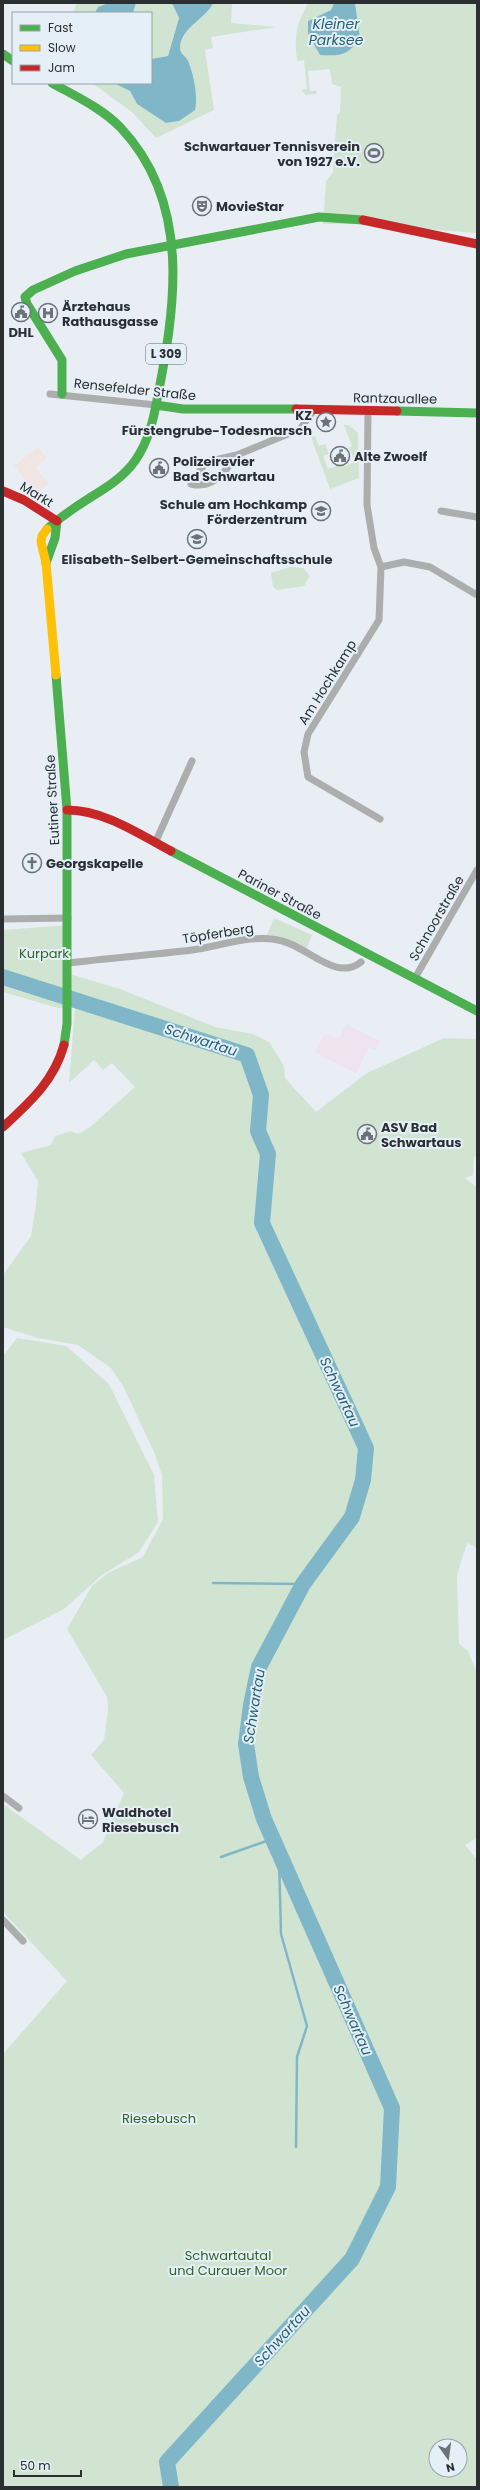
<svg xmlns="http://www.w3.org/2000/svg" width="480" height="2490" viewBox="0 0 480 2490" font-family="Poppins,sans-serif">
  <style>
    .commercial { fill: #f0e5e3 }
    .industrial { fill: #eee4ed }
    .green { fill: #d1e4d2; fill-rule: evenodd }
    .water { fill: #80b7c8 }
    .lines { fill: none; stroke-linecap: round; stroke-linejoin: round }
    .stream { stroke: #80b7c8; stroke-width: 2.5 }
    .river { stroke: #80b7c8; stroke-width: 16 }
    .street { stroke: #acadad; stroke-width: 7 }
    .fast { stroke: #4caf50; stroke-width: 9 }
    .slow { stroke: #ffc107; stroke-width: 9 }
    .jam { stroke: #c62828; stroke-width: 9 }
    .labels { text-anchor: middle; stroke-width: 4; stroke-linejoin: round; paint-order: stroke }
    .shield { fill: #e4eff7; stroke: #62696d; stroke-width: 1 }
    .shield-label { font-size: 12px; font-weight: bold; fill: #2b2f32 }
    .poi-label { font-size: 13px; font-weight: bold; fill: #2b2f32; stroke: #e4eff7; text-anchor: start }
    .street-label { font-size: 13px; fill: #2b2f32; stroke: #e4eff7 }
    .park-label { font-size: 13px; fill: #306423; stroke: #e4eff7 }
    .water-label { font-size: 14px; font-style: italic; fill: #256072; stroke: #e4eff7 }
  </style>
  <rect width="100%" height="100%" fill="#e8eef3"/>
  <path class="commercial" d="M38 447 47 458 35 468 44 478 47 479 49 484 36 493 14 466Z"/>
  <path class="industrial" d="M346 1024 380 1041 375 1050 369 1047 356 1073 315 1053 325 1033 339 1039Z"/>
  <path class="green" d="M77 3H108L98 7 95 13H73Z
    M136 3 173 4 179 18 168 56 151 59V13H133Z
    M213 3H232L231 23 276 27 211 37 213 48 205 50 214 110 156 138 132 112 92 83H114L122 86 130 91 137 104 166 123 179 121C183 107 190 90 191 76 192 64 180 54 180 48 182 27 206 19 213 3Z
    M308 3H334L331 10 308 21V34L320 55 360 38 355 3H477V233L363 224H323L326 181 333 172 337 115 340 112 341 87 332 84 330 69 308 71 310 91H317L316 94 306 95 301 90 307 89 304 60 297 61C294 35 296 26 308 3Z
    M344 425H349L358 433 359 478 330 489 311 437 315 436 319 446 325 444 329 454 323 456 328 469 341 464 343 467 355 462 349 448 352 446Z
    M290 567 303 568 310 576 304 586 277 590 273 587 271 573Z
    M274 918 312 935 307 948 286 940 266 937Z
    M69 925 70 974 120 989 215 1027 253 1034 269 1042 284 1066 285 1078 316 1112 367 1073 444 1038 477 1039V1156L474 1157 473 1175 465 1178 477 1187V1548L467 1543 457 1575 459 1644 468 1651 477 1673V1838L465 1845 477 1860V2487H3V2054L67 1981 3 1912V1804L81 1860 103 1842 124 1793 91 1755 104 1740 108 1710 107 1697 67 1629 92 1586 108 1573 143 1557 163 1519 162 1475 154 1452 123 1386 111 1368 78 1345 38 1338 3 1327V1275L31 1236 36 1204 38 1181 21 1153 51 1145 55 1136 71 1131 78 1134 90 1127 135 1087 112 1063 103 1070 94 1060 69 1083 75 1008H58L3 992V930ZM436 2446H460V2470H436Z
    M17 1338 66 1346 109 1384 154 1475 158 1522 139 1552 102 1575 64 1609 3 1640V1356Z"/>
  <path class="water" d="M108 3H136L133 13H95L98 7Z
    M169 3H213C206 19 181 27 180 48 180 54 186 56 188 61 194 75 198 96 195 110L179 121 166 123 137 104 130 91 114 83H151V59L168 56 179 18 173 5Z
    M334 3H355L360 38C347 56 341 56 320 55L308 34V21L331 10Z"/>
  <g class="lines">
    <path class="stream" d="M213 1583 303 1584
      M221 1857 272 1839
      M279 1857 281 1934 307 2026 297 2057 296 2147"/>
    <path class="river" d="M3 977 247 1055 261 1095 258 1131 268 1154 262 1223 366 1448 363 1480 352 1517 303 1584 259 1667 251 1705 246 1744 251 1777 264 1819 392 2108 388 2187 352 2259 167 2462 171 2487"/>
    <path class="street" d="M50 394 156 405
      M368 411 367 505 374 548 381 567 379 620 308 734 304 752 308 777 380 819
      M237 455C226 470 214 490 191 484L206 462 237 455 300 429 314 410
      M441 511 477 517
      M381 567 404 562 430 567 477 595
      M155 843 192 761
      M3 919 68 918
      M69 963C110 958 151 955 192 950 221 946 254 933 282 941 308 947 336 982 361 962
      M415 978 477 870
      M3 1796 19 1808
      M3 1920 23 1941"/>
    <path class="fast" d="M3 54 13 61
      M52 83C75 96 102 108 121 128 193 205 175 310 156 405
      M62 394V360L27 304 25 297 33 290 75 271 126 254 319 217 363 220
      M397 411 477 413
      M47 529C101 481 141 488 156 405L183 409H296
      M46 563 55 538 57 521
      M56 675 67 810V1024L64 1045
      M171 851 477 1011"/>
    <path class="slow" d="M47 529 42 536 41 542 46 563 56 675"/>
    <path class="jam" d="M363 220 477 244
      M296 409 397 411
      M3 491 24 500 57 521
      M67 810C104 810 139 834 171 851
      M3 1127C30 1102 54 1081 64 1045"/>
  </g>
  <defs>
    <symbol id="stadium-ring" viewBox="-11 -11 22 22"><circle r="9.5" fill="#e4eff7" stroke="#6d7276" stroke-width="1.5"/><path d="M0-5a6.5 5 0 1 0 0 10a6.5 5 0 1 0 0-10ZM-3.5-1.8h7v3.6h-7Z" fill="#6d7276"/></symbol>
    <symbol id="theatre-ring" viewBox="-11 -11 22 22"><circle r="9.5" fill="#e4eff7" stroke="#6d7276" stroke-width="1.5"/><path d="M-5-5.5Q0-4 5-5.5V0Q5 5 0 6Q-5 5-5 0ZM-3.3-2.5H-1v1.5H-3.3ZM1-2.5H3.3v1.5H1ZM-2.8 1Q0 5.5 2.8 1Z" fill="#6d7276"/></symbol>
    <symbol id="civic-ring" viewBox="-11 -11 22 22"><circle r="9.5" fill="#e4eff7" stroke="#6d7276" stroke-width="1.5"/><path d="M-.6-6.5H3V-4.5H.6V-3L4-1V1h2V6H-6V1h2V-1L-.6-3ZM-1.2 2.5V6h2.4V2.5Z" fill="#6d7276"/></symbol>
    <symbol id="hospital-ring" viewBox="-11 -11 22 22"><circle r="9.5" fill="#e4eff7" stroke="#6d7276" stroke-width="1.5"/><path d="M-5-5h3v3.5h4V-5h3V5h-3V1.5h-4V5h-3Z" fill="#6d7276"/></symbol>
    <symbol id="sight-ring" viewBox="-11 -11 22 22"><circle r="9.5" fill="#e4eff7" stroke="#6d7276" stroke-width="1.5"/><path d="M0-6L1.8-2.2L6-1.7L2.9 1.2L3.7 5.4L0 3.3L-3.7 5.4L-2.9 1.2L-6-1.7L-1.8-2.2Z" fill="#6d7276"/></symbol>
    <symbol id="school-ring" viewBox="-11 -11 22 22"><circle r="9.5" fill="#e4eff7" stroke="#6d7276" stroke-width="1.5"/><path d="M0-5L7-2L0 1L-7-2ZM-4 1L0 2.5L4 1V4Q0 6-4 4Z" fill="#6d7276"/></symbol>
    <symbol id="church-ring" viewBox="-11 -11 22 22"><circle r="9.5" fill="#e4eff7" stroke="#6d7276" stroke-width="1.5"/><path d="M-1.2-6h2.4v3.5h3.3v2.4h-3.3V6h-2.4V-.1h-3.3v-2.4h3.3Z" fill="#6d7276"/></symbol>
    <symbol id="hotel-ring" viewBox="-11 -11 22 22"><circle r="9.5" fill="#e4eff7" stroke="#6d7276" stroke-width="1.5"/><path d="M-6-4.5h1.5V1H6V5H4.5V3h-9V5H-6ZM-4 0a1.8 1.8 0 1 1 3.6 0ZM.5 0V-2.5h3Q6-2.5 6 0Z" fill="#6d7276"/></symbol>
  </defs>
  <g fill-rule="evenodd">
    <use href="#stadium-ring" x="363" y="142" width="22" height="22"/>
    <use href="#theatre-ring" x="191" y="195" width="22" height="22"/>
    <use href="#civic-ring" x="10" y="301" width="22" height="22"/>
    <use href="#hospital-ring" x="37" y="302" width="22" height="22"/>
    <use href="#sight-ring" x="315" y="411" width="22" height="22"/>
    <use href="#civic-ring" x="329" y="445" width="22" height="22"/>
    <use href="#civic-ring" x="148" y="457" width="22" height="22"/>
    <use href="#school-ring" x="310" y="500" width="22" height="22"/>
    <use href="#school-ring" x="186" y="528" width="22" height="22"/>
    <use href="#church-ring" x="21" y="852" width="22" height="22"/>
    <use href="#civic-ring" x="356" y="1123" width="22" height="22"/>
    <use href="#hotel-ring" x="77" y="1808" width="22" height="22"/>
  </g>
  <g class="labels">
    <rect class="shield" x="146" y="344" width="40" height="20" rx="3"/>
    <g class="shield-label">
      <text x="166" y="358">L 309</text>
    </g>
    <g class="poi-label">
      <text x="360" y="151" text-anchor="end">Schwartauer Tennisverein<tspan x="360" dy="15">von 1927 e.V.</tspan></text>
      <text x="216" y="211">MovieStar</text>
      <text x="62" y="311">Ärztehaus<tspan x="62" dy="15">Rathausgasse</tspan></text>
      <text x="21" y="337" text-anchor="middle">DHL</text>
      <text x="312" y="420" text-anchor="end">KZ<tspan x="312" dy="15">Fürstengrube-Todesmarsch</tspan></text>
      <text x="354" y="461">Alte Zwoelf</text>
      <text x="173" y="466">Polizeirevier<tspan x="173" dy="15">Bad Schwartau</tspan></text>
      <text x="307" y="509" text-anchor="end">Schule am Hochkamp<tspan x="307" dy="15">Förderzentrum</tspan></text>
      <text x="197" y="564" text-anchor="middle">Elisabeth-Selbert-Gemeinschaftsschule</text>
      <text x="46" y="868">Georgskapelle</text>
      <text x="381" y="1132">ASV Bad<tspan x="381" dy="15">Schwartaus</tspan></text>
      <text x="102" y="1817">Waldhotel<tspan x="102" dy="15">Riesebusch</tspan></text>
    </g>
    <g class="street-label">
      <text transform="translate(135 389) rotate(6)" y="5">Rensefelder Straße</text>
      <text transform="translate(395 398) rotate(1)" y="5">Rantzauallee</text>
      <text transform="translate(37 494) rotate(32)" y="5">Markt</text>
      <text transform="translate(327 682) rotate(-58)" y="5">Am Hochkamp</text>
      <text transform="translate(52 800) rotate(-93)" y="5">Eutiner Straße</text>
      <text transform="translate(280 894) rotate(28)" y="5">Pariner Straße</text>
      <text transform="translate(436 918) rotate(-60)" y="5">Schnoorstraße</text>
      <text transform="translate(218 933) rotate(-9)" y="5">Töpferberg</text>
    </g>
    <g class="park-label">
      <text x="44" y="958">Kurpark</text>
      <text x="159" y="2123">Riesebusch</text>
      <text x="228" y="2260">Schwartautal<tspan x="228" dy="15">und Curauer Moor</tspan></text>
    </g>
    <g class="water-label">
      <text x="336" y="29">Kleiner<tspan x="336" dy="16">Parksee</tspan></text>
      <text transform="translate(201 1040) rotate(18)" y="5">Schwartau</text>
      <text transform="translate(340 1392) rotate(65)" y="5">Schwartau</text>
      <text transform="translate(254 1706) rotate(-81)" y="5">Schwartau</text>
      <text transform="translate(353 2020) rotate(66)" y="5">Schwartau</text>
      <text transform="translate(282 2336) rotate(-48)" y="5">Schwartau</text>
    </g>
  </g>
  <rect width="480" height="2490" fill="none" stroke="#2b2f32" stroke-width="8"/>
  <rect x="12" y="12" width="140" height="72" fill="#e4eff7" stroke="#9aa2a8"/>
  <rect x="20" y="25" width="20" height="6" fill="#4caf50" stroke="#9aa2a8"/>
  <text x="48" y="32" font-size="12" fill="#2b2f32">Fast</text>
  <rect x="20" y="45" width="20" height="6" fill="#ffc107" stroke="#9aa2a8"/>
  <text x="48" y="52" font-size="12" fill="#2b2f32">Slow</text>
  <rect x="20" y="65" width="20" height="6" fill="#c62828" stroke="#9aa2a8"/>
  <text x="48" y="72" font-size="12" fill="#2b2f32">Jam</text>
  <g transform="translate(448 2458) rotate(166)"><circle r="19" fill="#e4eff7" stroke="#9aa2a8"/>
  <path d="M0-3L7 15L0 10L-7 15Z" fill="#6d7276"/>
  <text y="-6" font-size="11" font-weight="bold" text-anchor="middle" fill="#2b2f32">N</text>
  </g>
  <path d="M14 2470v6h67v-6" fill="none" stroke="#2b2f32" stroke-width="2"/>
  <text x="20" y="2470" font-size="12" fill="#2b2f32" stroke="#e4eff7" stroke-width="3" paint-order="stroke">50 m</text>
</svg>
